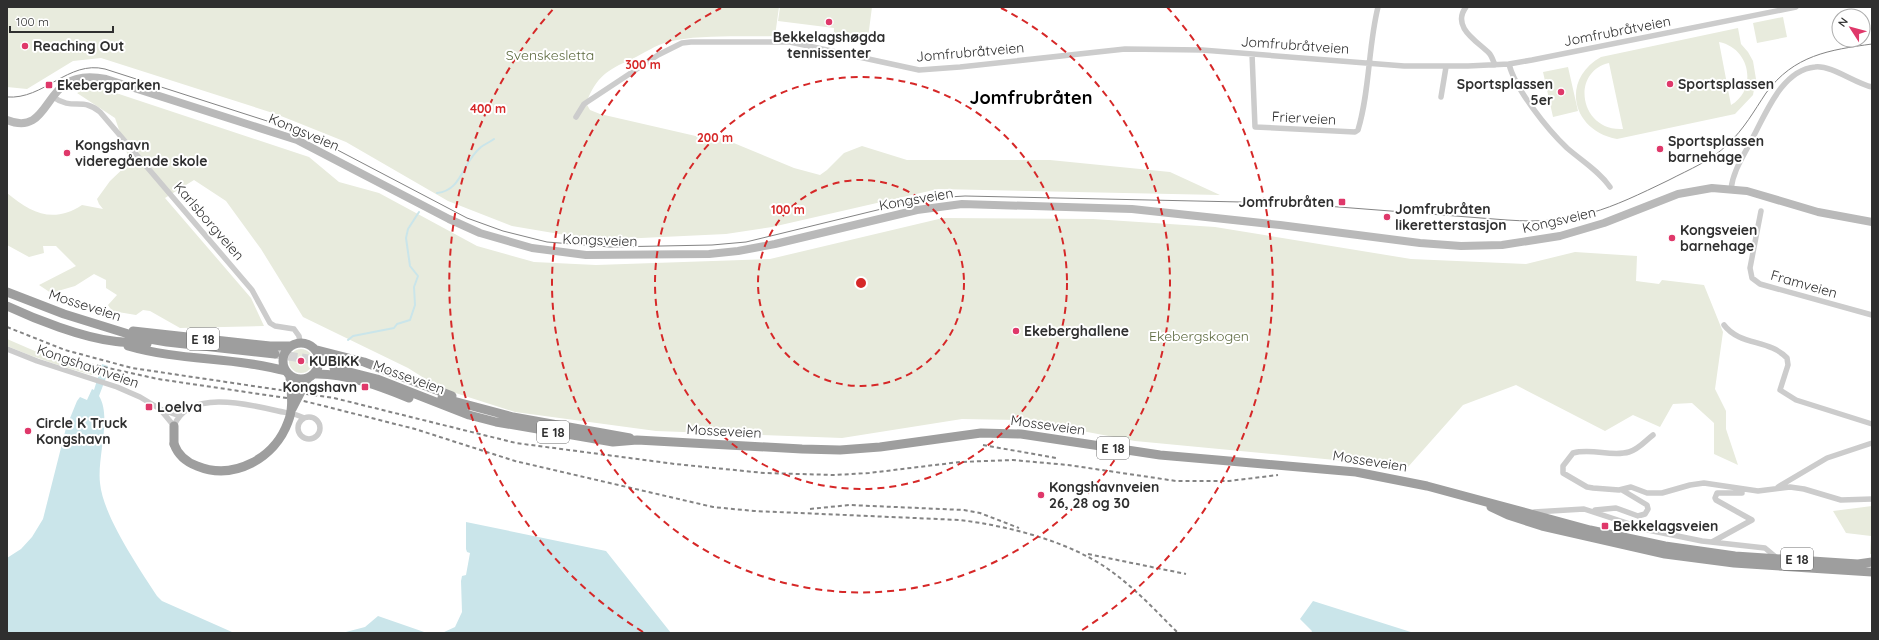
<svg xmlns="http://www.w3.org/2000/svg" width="1879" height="640" viewBox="0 0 1879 640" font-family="Quicksand,sans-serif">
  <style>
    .green { fill: #e8ebdd; fill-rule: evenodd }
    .water { fill: #cae5ea }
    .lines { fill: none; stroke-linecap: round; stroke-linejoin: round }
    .stream { stroke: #cae5ea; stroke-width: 2 }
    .trunk-tunnel { stroke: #d5d5d5; stroke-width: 9; stroke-dasharray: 9 4.5; stroke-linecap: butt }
    .minor { stroke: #ccc; stroke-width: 5.5 }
    .secondary { stroke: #b9b9b9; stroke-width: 8 }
    .trunk { stroke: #9e9e9e; stroke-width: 9 }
    .tram { stroke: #848484; stroke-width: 1 }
    .rail { stroke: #848484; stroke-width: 2; stroke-dasharray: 4 3; stroke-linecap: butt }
    .trunk-bridge { stroke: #9e9e9e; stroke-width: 9 }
    .ring { fill: none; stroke: #d62828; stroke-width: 2; stroke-dasharray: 7 5 }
    .poi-dot { fill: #df386a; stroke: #fff; stroke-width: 1.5 }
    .labels { text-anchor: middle; stroke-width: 4; stroke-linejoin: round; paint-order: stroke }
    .shield { fill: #fff; stroke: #6d6d6d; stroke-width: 1 }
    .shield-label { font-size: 13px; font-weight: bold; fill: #2f2f2f }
    .street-label { font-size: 14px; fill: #2f2f2f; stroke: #fff }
    .poi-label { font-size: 14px; font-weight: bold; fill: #2f2f2f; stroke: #fff; text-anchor: start }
    .park-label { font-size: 14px; fill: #5c693e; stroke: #fff }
    .district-label { font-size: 18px; font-weight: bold; fill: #000; stroke: #fff }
    .centre { fill: #d62828; stroke: #fff; stroke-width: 2 }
    .ring-label { font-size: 12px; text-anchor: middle; font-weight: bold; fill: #d62828; stroke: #fff; stroke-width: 4; stroke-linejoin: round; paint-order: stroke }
  </style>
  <rect width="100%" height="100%" fill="#fff"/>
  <path class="green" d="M7 7H779L775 36C744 37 697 34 668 42 656 45 644 53 632 59 607 70 597 76 586 103L590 110 600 114 700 137 724 139 794 168 820 175 827 170 844 153 862 146 907 160H1050L1170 172 1220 195 938 189 772 227 726 234 620 239 571 236 512 226 448 201 346 142 276 114 101 58 73 61 27 89 7 87Z
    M780 7H872L868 38 834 34V28L778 21Z
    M1783 17 1787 37 1757 43 1753 23Z
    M1738 28 1741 44 1748 52 1753 61 1756 79 1753 95 1735 114 1617 139C1572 131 1560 80 1601 57ZM1719 42C1750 48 1758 89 1731 105ZM1609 63 1623 129H1622C1580 131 1570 72 1609 63Z
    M1568 67 1578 111 1553 117 1543 72Z
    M89 87 119 94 309 157 339 182 379 193 477 246 534 262 596 265 770 259 943 218 1093 219 1215 227 1411 259 1526 264 1575 252 1637 256 1636 281 1659 284 1662 280 1704 285 1723 332 1715 389 1726 411V429L1738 465 1714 454V423L1692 403 1673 404 1660 427 1633 415 1605 431 1516 385 1463 405 1408 467 1135 441 1024 420 962 419 842 438 656 431 515 412 440 388 408 368 303 317 261 249 226 201 194 180 165 198 251 298 264 326 180 328 150 311 143 310 136 315 112 311 108 305 117 295 106 288V280L94 274 75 286 51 293 39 285 76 266 56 246H43L44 253 29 257 7 245V193C31 213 53 224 82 205L103 209 99 204 97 199 110 181 130 162 115 118 77 93Z
    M7 339 44 355 98 368 96 375H92C63 367 35 358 7 346Z
    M289 361a12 12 0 1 1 24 0a12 12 0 1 1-24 0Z
    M1872 506V554H1870L1871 536 1846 533 1833 511Z"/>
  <path class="water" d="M102 364 108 366 107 375 99 396C112 417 97 457 100 483 103 516 139 568 157 596L162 601 232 632 243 633H7V558L21 549 32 537 43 519 66 428 77 401 80 397 87 400 92 389 94 390Z
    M466 522 606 551 671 633H442L455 627 462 612 461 581 462 576 466 575 470 553 467 552 466 549Z
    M1313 601 1414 633H1311L1312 631 1300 619Z
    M378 616 427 633H342L365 627Z"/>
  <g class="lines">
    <path class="stream" d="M437 193C463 190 462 162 481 147 485 144 490 142 494 139
      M348 340 353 336 394 328 397 324 410 320 415 305 414 287 418 276 410 266 406 238 408 229 419 212"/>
    <path class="trunk-tunnel" d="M275 354 335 363"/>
    <path class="minor" d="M1466 7C1451 27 1477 41 1489 53 1492 56 1493 61 1495 65
      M1252 54 1255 127 1355 132 1358 130C1370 90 1368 47 1378 7
      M1509 64C1515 89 1548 130 1567 148 1582 161 1599 171 1610 187
      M53 97C73 111 83 97 100 112L252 290 270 323 275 326 294 329 299 336 300 342
      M1441 97 1446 67
      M576 117 584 104 658 55 682 43 691 42H790L919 70 960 67 1125 49 1202 50 1404 66H1468L1509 64 1532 60 1796 7
      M1731 189C1733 171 1743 157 1751 141 1765 116 1781 70 1815 67 1832 65 1854 83 1872 87
      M1761 211 1750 268 1752 278 1760 284 1872 315
      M1724 325C1740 346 1769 339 1787 358L1788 365 1780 390 1796 400 1872 424
      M7 349 37 361 117 387 140 397 160 409 180 416
      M160 409 174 426C188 389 248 404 278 411 287 413 295 413 304 418
      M298 428a11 11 0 1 1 22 0a11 11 0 1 1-22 0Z
      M1653 435C1645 441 1639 449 1629 452 1612 457 1592 448 1573 453L1563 466V473L1587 487 1593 488 1619 490 1631 487 1647 493H1662L1690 485 1704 483 1758 491 1790 487 1804 489 1841 500 1872 499
      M1778 487 1827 458 1872 443
      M1595 510 1616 508 1638 516 1645 514 1648 509 1647 505 1622 490
      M1534 512 1584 509 1648 530 1702 541 1765 548 1777 558
      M1712 542 1752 520 1716 500 1715 498 1717 493H1742"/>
    <path class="secondary" d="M7 120C41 134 44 99 65 84 77 76 92 76 106 79L297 140 449 219 480 233 532 248 586 255 709 254 738 251 775 244 917 210 962 204 1132 209 1280 225 1420 243 1461 246 1502 245 1560 236 1604 223 1678 194 1712 188 1747 191 1818 212 1872 222"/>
    <path class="trunk" d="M7 292 64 314 138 337 167 342 275 354
      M7 306C37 320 81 337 113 341 125 343 136 342 147 344
      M133 331 270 346H291
      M283 361a18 18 0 1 1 36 0a18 18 0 1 1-36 0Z
      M128 346C179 361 235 357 286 371
      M317 350 364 362 452 396
      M334 368 377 379 469 415 496 422 613 442 637 440 802 449 840 450 880 447 981 433 1021 434 1160 455 1356 472 1427 486 1590 530 1665 546 1735 556 1858 564 1872 562
      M314 374C345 373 380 386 409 398
      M442 398 513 417 630 438
      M174 444V426
      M1491 507 1508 515 1542 526 1665 554 1734 563 1872 572"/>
    <path class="tram" d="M7 97C44 100 68 60 105 69L292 129 328 145 467 218 503 231 547 242 610 247 712 245 746 242 906 203 932 198 965 196 1287 203 1507 220C1576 225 1609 209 1669 180 1690 169 1711 161 1728 144 1744 129 1754 111 1766 93 1794 55 1829 50 1872 44"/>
    <path class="rail" d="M7 327 65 350 132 368 334 398 516 443 675 464 764 473 835 475 869 473 960 462 1013 460 1068 465 1176 481H1229L1278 475
      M90 364 158 379 300 400 415 429 515 461 713 507 754 511 960 520C1008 526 1068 541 1108 569 1134 587 1156 611 1178 633
      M983 445 1056 458
      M810 509 849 505 964 510 980 513 1019 528
      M1088 554 1186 574"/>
    <path class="trunk-bridge" d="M292 409 307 380
      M174 444C178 455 186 462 197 466 234 481 275 458 288 422 294 408 291 392 290 377"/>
  </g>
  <g class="ring">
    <circle cx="861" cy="283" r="103"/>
    <circle cx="861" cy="283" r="206"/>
    <path d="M1001 8A309 309 0 1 1 721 8"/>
    <path d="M643 632A412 412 0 0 1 555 7M1167 7A412 412 0 0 1 1079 632"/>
  </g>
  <g class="poi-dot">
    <circle cx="829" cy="22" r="4"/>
    <circle cx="25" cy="46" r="4"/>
    <circle cx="1670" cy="84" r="4"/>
    <rect x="45" y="81" width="8" height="8" rx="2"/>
    <circle cx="1561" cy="92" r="4"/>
    <circle cx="1660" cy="149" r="4"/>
    <circle cx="67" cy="153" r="4"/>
    <rect x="1338" y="198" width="8" height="8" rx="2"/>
    <circle cx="1387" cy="217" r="4"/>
    <circle cx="1672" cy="238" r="4"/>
    <circle cx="1016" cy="331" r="4"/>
    <circle cx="301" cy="361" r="4"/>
    <rect x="361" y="383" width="8" height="8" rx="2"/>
    <rect x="145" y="403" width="8" height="8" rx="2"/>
    <circle cx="28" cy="431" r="4"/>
    <circle cx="1041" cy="495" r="4"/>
    <rect x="1601" y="522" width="8" height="8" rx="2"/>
  </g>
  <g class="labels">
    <g class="shield">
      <rect x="187" y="328" width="32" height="22" rx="3"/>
      <rect x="537" y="421" width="32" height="22" rx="3"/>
      <rect x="1097" y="437" width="32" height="22" rx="3"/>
      <rect x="1781" y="548" width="32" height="22" rx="3"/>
    </g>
    <g class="shield-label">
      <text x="203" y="344">E 18</text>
      <text x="553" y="437">E 18</text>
      <text x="1113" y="453">E 18</text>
      <text x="1797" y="564">E 18</text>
    </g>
    <g class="street-label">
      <text transform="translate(1617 31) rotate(-11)" y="5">Jomfrubråtveien</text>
      <text transform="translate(1295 45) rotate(4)" y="5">Jomfrubråtveien</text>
      <text transform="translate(970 52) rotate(-5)" y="5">Jomfrubråtveien</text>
      <text transform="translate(1304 118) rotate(3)" y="5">Frierveien</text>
      <text transform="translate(304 132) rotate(23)" y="5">Kongsveien</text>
      <text transform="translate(916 199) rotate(-10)" y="5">Kongsveien</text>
      <text transform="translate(1559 220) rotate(-13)" y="5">Kongsveien</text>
      <text transform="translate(209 221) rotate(49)" y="5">Karlsborgveien</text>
      <text transform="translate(600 240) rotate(2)" y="5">Kongsveien</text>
      <text transform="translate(1804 284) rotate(16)" y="5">Framveien</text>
      <text transform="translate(85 305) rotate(18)" y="5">Mosseveien</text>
      <text transform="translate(88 366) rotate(19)" y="5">Kongshavnveien</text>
      <text transform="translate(409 377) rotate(20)" y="5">Mosseveien</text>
      <text transform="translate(1048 425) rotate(8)" y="5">Mosseveien</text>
      <text transform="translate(724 431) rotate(3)" y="5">Mosseveien</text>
      <text transform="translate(1370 461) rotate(9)" y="5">Mosseveien</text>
    </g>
    <g class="poi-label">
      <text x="829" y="42" text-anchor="middle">Bekkelagshøgda<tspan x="829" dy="16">tennissenter</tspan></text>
      <text x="33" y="51">Reaching Out</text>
      <text x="1553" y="89" text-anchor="end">Sportsplassen<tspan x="1553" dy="16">5er</tspan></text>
      <text x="1678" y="89">Sportsplassen</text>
      <text x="57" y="90">Ekebergparken</text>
      <text x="1668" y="146">Sportsplassen<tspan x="1668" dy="16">barnehage</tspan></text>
      <text x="75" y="150">Kongshavn<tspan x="75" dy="16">videregående skole</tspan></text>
      <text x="1334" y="207" text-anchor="end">Jomfrubråten</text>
      <text x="1395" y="214">Jomfrubråten<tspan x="1395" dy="16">likeretterstasjon</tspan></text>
      <text x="1680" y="235">Kongsveien<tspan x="1680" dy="16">barnehage</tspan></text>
      <text x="1024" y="336">Ekeberghallene</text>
      <text x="309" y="366">KUBIKK</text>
      <text x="357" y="392" text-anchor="end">Kongshavn</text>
      <text x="157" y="412">Loelva</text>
      <text x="36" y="428">Circle K Truck<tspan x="36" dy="16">Kongshavn</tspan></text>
      <text x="1049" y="492">Kongshavnveien<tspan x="1049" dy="16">26, 28 og 30</tspan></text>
      <text x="1613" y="531">Bekkelagsveien</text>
    </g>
    <g class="park-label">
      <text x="550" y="60">Svenskesletta</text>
      <text x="1199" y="341">Ekebergskogen</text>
    </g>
    <g class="district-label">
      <text x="1031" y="104">Jomfrubråten</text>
    </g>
  </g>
  <circle cx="861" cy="283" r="6" class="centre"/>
  <g class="ring-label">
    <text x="643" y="69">300 m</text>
    <text x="488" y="113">400 m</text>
    <text x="715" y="142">200 m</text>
    <text x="788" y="214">100 m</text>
  </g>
  <rect width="1879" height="640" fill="none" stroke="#2f2f2f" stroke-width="16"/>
  <g transform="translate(1851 28) rotate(306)"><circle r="19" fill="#ffffff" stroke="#acacac"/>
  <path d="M0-3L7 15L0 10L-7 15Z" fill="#df386a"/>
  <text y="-6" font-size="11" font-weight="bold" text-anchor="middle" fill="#2f2f2f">N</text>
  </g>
  <path d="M10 26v6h103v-6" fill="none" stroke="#2f2f2f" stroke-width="2"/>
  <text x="16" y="26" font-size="12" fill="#2f2f2f" stroke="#ffffff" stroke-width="3" paint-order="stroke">100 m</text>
</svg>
